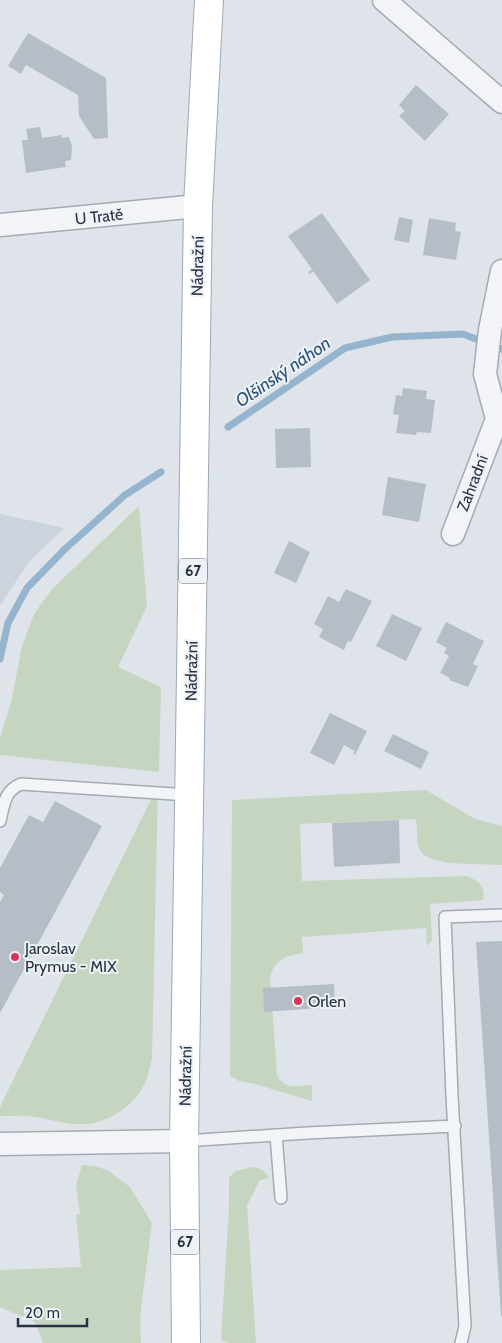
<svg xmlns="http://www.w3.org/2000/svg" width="502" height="1343" viewBox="0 0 502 1343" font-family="Cabin,sans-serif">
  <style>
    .built { fill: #ccd3dc }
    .green { fill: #c6d5bf }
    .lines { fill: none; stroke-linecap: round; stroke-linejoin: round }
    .stream { stroke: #95b4ce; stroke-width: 7 }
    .building { fill: #b5bdc7 }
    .service-casing { stroke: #a3abb4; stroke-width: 14 }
    .minor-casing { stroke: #a3abb4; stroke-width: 25 }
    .primary-casing { stroke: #9ca9b7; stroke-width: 30 }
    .service { stroke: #f2f4f7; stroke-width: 11 }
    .minor { stroke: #f2f4f7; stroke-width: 22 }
    .primary { stroke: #fff; stroke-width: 28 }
    .poi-dot { fill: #dd3559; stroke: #eef2f7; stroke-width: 2 }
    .labels { text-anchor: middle; stroke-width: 4; stroke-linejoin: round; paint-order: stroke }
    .shield { fill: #eef2f7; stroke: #626c78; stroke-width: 1 }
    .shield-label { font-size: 15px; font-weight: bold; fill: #263242 }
    .street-label { font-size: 16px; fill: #263242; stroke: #eef2f7 }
    .poi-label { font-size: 16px; fill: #263242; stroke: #eef2f7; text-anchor: start }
    .water-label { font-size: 18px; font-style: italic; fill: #2b547b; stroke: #eef2f7 }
  </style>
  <rect width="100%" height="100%" fill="#dee4ea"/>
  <path class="built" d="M0 514 64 528 28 563 0 606Z"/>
  <path class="green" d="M139 506 147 606 118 667 161 687 159 772 0 755V737L11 703 22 646 34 614 52 589Z
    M158 785 152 1059C150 1065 149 1072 147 1078 138 1103 112 1122 85 1124 68 1126 51 1119 35 1117 23 1115 12 1116 0 1116V1107Z
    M426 790 475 819 502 826V865C485 864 432 866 422 853 415 845 418 830 416 819L300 824 302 881 466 876C478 880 486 886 483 900L430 904 432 940 427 946 426 928 302 937 303 953C287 955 273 960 270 978L277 1074C282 1090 298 1086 312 1085V1101L255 1084 239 1081 230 1076 232 800Z
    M82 1165 94 1166 107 1170 130 1187 152 1223 140 1317 141 1343H43L35 1322 0 1307V1270L81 1267 76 1214H80L76 1186Z
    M253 1167C260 1168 265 1171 269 1178L260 1180 247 1205 256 1343H229L221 1340 229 1207V1177L236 1171Z"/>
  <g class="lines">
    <path class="stream" d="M228 427 345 348 392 337 463 334 502 349
      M0 659 8 623 27 588 65 549 125 495 161 472"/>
  </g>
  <path class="building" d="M28 33 106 78 108 138 94 139 79 116 78 95 26 65 21 74 8 66Z
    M416 85 449 114 425 141 399 116 405 111 399 105Z
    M40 127 42 138 62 135V138L69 137 72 146 71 160 65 161 66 167 26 173 22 140H28L26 129Z
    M322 213 370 280 337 304 313 271 310 274 308 272 312 269 288 236Z
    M399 217 413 220 409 243 394 240Z
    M429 218 456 223 455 231 461 232 456 260 423 255Z
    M403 388 427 391 426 399 435 400 431 433 417 432 416 435 396 433 399 415 393 414 396 395 402 396Z
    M310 428 311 467 276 468 275 429Z
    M388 477 426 484 419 522 382 515Z
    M289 541 310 552 296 583 274 573Z
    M346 589 372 601 351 642 348 641 344 650 319 637 323 629 314 624 328 596 339 602Z
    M392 614 422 628 406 661 376 646Z
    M446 622 484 641 473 664 478 666 468 687 449 680 450 678 440 673 449 656 444 653 447 648 436 642Z
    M330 713 367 731 355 755 353 754 355 751 344 745 334 765 310 753Z
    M393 734 429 752 421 769 384 751Z
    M55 801 102 826 0 1013V902L4 895 0 892V868L29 815 43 822Z
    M399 820 400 863 334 867 332 823Z
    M502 941V1316H501L476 942Z
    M334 984 335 1007 264 1012 263 988Z"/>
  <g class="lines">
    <defs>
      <path id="service" d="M0 821C4 805 4 791 21 784L189 795
        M276 1135 281 1198
        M184 1141 307 1133 455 1126
        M461 1343 465 1326 452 1096 445 917 502 915"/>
      <path id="minor" d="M384 0 502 102
        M0 225 198 206
        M453 534 497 419 485 374 490 330 502 271
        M0 1144 184 1141"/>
      <path id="primary" d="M186 1343 184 1141 198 206 209 0"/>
    </defs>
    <use href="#service" class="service-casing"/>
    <use href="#minor" class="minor-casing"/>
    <use href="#primary" class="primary-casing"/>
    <use href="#service" class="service"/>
    <use href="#minor" class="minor"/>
    <use href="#primary" class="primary"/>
  </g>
  <g class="poi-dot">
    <circle cx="15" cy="957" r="5"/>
    <circle cx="298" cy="1001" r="5"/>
  </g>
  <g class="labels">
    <g class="shield">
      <rect x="179" y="558.5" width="28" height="25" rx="4"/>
      <rect x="171" y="1229.5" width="28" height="25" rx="4"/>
    </g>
    <g class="shield-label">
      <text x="193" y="576">67</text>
      <text x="185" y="1247">67</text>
    </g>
    <g class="street-label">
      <text transform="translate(99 216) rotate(-6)" y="6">U Tratě</text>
      <text transform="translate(197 266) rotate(-89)" y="6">Nádražní</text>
      <text transform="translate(472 483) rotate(-69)" y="6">Zahradní</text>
      <text transform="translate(191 671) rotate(-89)" y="6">Nádražní</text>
      <text transform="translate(185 1076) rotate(-89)" y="6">Nádražní</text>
    </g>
    <g class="poi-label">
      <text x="25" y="954">Jaroslav<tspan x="25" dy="18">Prymus - MIX</tspan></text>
      <text x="308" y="1007">Orlen</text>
    </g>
    <g class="water-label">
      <text transform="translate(283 372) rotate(-34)" y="6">Olšinský náhon</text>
    </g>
  </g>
  <path d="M18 1318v8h69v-8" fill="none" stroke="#263242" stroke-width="2.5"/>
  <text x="25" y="1318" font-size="15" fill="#263242" stroke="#eef2f7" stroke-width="4" paint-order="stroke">20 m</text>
</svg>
